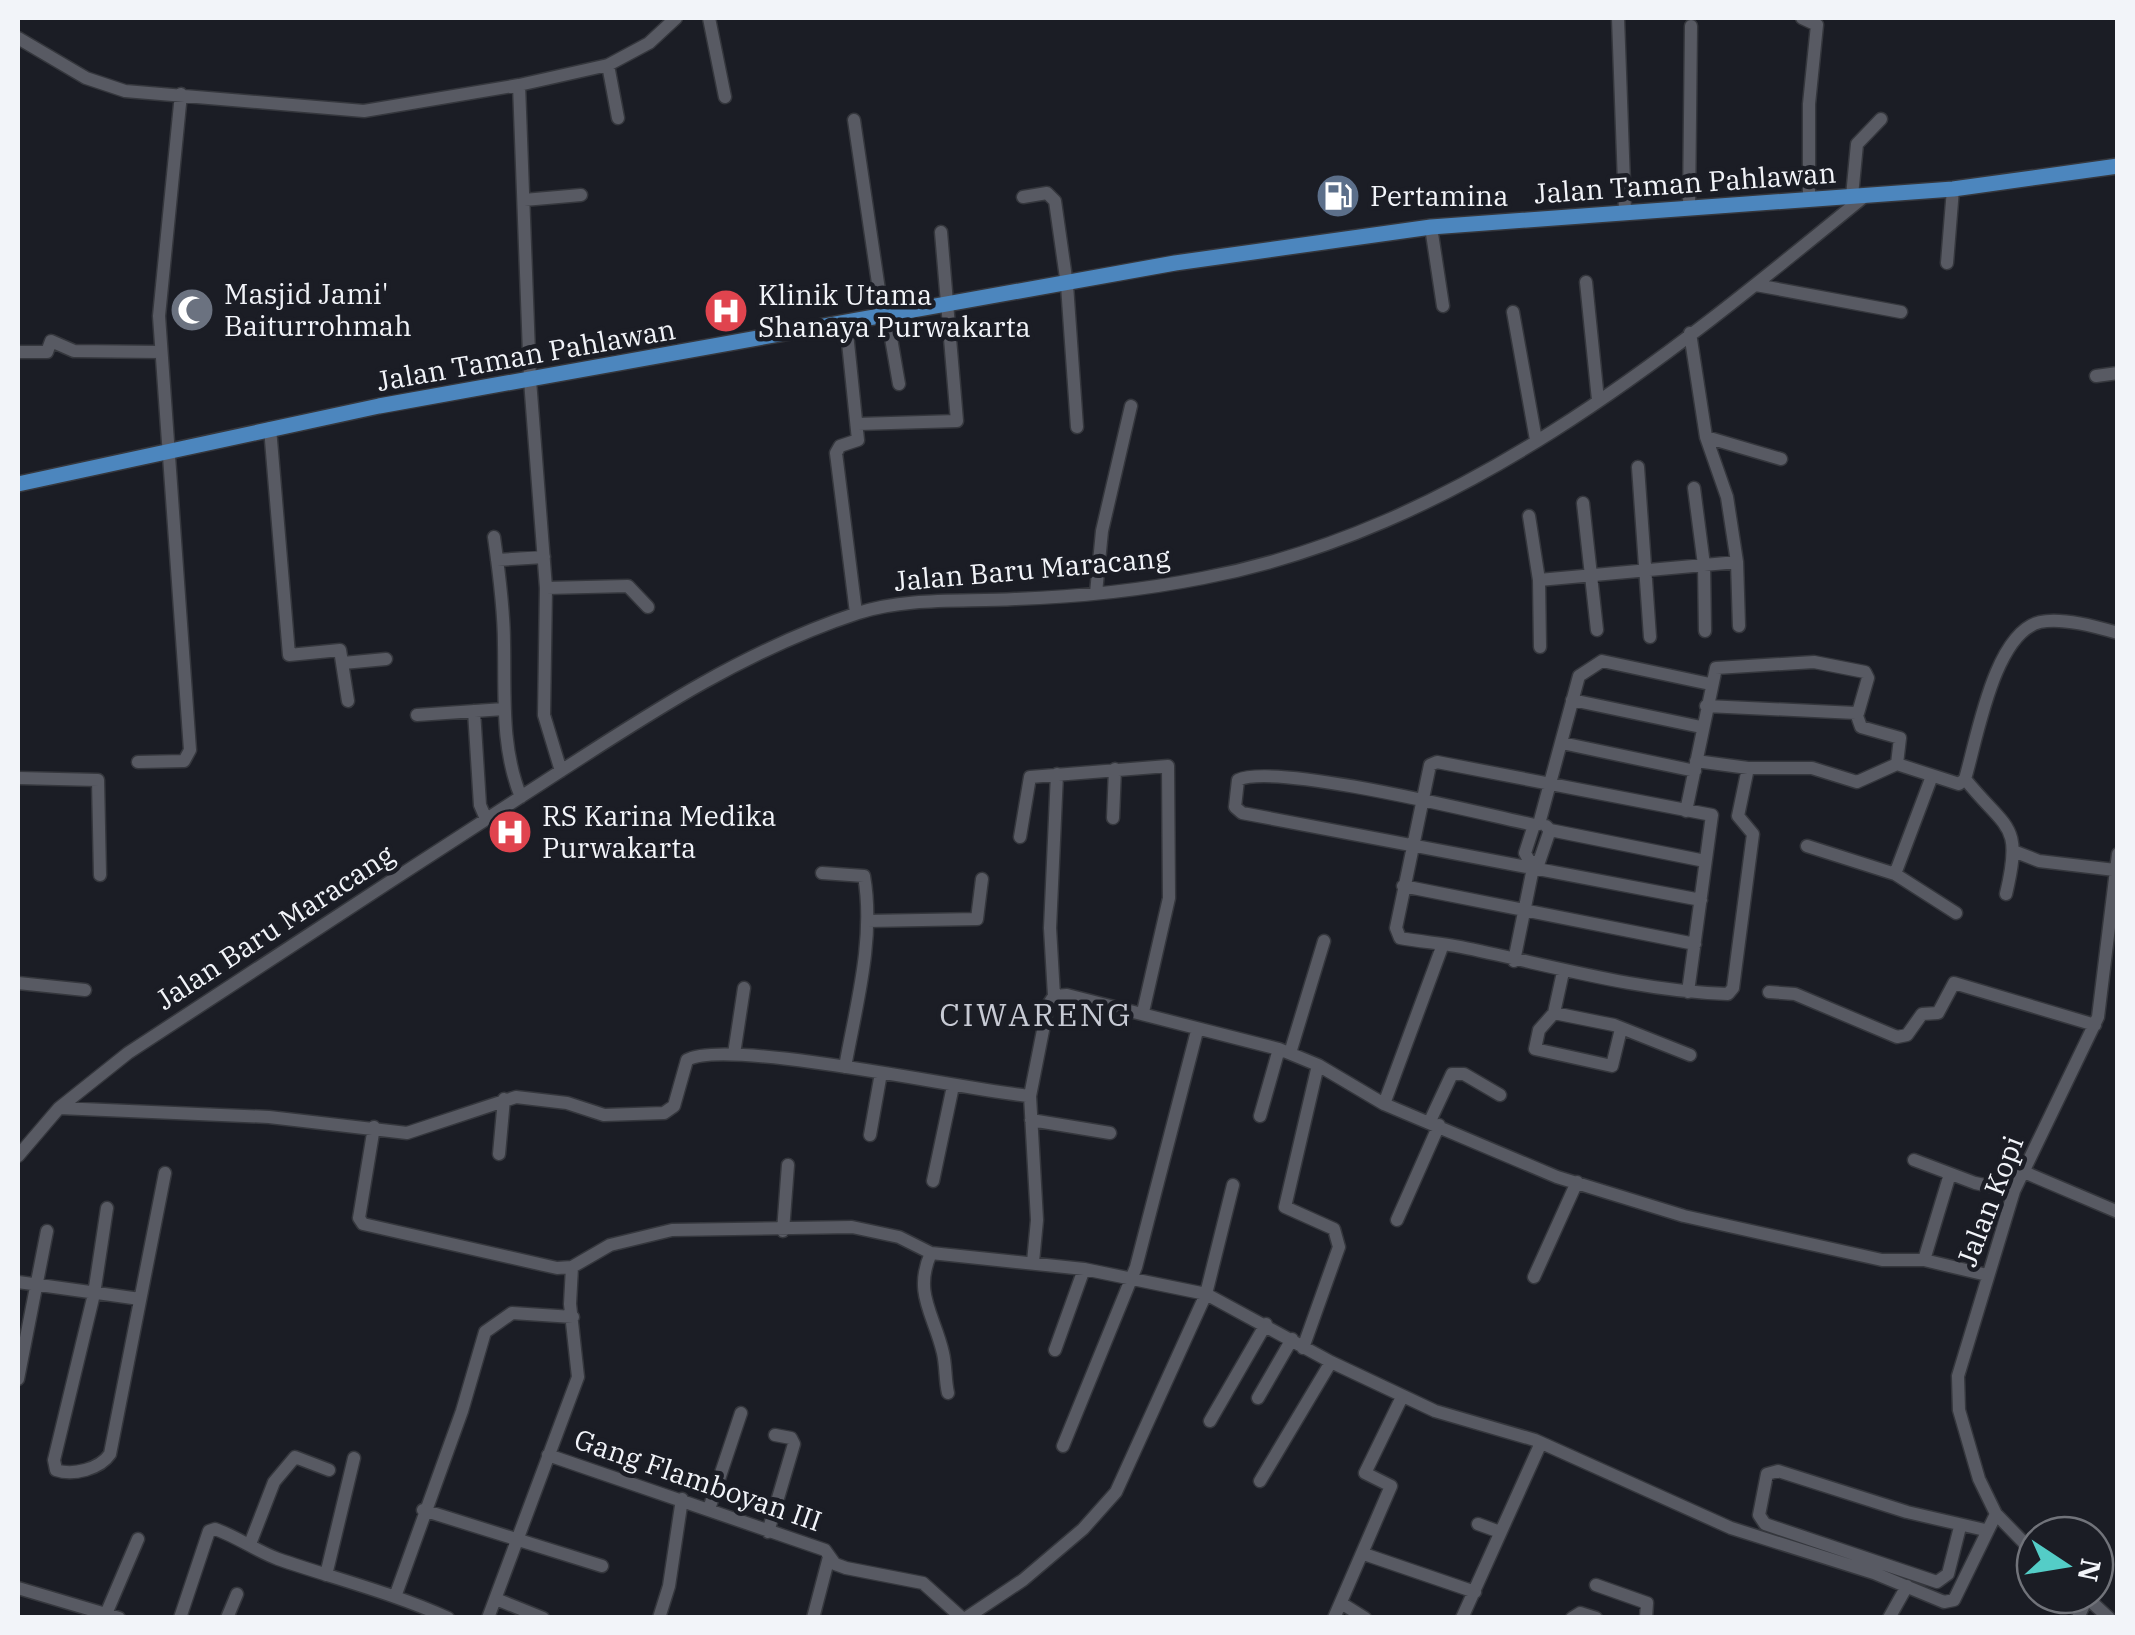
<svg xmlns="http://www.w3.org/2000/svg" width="2135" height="1635" viewBox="0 0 2135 1635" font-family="'IBM Plex Serif',serif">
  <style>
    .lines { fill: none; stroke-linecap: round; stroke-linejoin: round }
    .minor-casing { stroke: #35373d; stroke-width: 15 }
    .major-casing { stroke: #35373d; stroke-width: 18 }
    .minor { stroke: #585a63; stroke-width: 12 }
    .major { stroke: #4c86be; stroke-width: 15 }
    .labels { text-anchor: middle; stroke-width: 9; stroke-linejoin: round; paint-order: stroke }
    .street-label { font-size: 28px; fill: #f2f4f9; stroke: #1b1d25 }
    .poi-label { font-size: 28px; fill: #f2f4f9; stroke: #1b1d25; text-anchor: start }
    .quarter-label { font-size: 32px; letter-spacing: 2.5px; fill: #c7cad4; stroke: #1b1d25 }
  </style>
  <rect width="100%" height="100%" fill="#1b1d25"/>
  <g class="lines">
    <defs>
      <path id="minor" d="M709 18 725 97
        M1618 18 1625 211
        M1802 18 1817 25 1809 104V200
        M18 38 86 78 125 91 364 111 519 85 608 65 649 43 676 18
        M608 65 618 118
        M519 85 530 380 546 588 544 715 561 771
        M854 120 883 317
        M1852 196 1857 144 1881 119
        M1023 197 1047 193 1055 201 1067 285 1077 427
        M524 200 581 195
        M1689 208 1691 26
        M1431 227 1443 306
        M1947 263 1953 189
        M1586 282 1598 400
        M1756 285 1901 312
        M1513 312 1536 440
        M887 315 899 384
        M846 323 858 440 840 446 836 453 856 613
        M1690 333 1706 437 1727 497 1737 562 1739 626
        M18 352H47L51 341 74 351 160 352
        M2096 376 2118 373
        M858 424 957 421 941 232
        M270 428 289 655 340 650 348 701
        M1706 437 1781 459
        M1638 467 1650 637
        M1694 488 1704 565 1705 631
        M1583 503 1597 630
        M1529 516 1539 580 1540 647
        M494 537C499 572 504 609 504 644 505 696 501 749 521 797
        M497 560 544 557
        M1539 580 1737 562
        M546 588 628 586 648 607
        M1096 593 1102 531 1131 406
        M343 663 386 659
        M1572 700 1701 727
        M1706 706 1856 713 1861 727 1900 738 1897 764
        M474 711 480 805 486 819
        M417 715 504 709
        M1562 743 1695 771
        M1696 761 1748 768H1812L1857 782 1897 764 1959 784 1965 779
        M138 762 184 761 190 750 159 316 181 94
        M1932 776 1895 874 1956 913
        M18 778 98 780 100 875
        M1965 779C1977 739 1994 633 2040 622 2062 617 2097 627 2118 633
        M1965 779C2007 831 2023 822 2006 894
        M1686 811 1716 668 1814 662 1865 672 1868 678 1858 713
        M1113 818 1115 769
        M1534 825C1483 814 1276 762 1238 780L1235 807 1242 813 1701 900
        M1550 830 1705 861
        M1020 837 1030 777 1168 766 1169 898 1143 1012
        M1807 846 1895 874
        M2016 852 2039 861 2115 870
        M1532 862H1539L1550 830 1546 826
        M822 873 864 876C875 938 856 1006 845 1067
        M1403 886 1695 944
        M867 921 977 919 982 879
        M1514 961 1533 868 1525 853 1534 825 1539 824 1579 676 1602 661 1710 684
        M1563 972 1554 1013 1539 1030 1535 1049 1612 1066 1621 1029
        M18 983 85 990
        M1688 992 1712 815 1437 762 1430 765 1396 928 1400 938C1421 942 1442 943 1461 947 1550 965 1636 991 1728 994L1733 988 1753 834 1738 816 1748 768
        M1769 992 1795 994 1897 1037 1907 1035 1922 1014 1938 1013 1954 983 2095 1025
        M1054 996 1050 928 1057 774
        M1554 1013 1614 1025 1690 1055
        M1290 1053 1324 941
        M734 1054 744 988
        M1030 1096 1037 1220 1033 1262
        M1384 1104 1442 947
        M59 1108 269 1117 407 1133 516 1097 567 1103 604 1115 664 1113 674 1106 687 1060C726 1037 969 1091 1030 1096L1048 1005 1054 996 1067 995 1279 1049 1318 1065 1384 1104 1557 1177 1684 1216 1882 1260H1924L1987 1275
        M1260 1116 1279 1049
        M1031 1120 1110 1133
        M1430 1121 1452 1074H1464L1500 1095
        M374 1127 359 1218 363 1224 557 1268 572 1267 610 1245 672 1230 852 1227 899 1237 931 1253 1084 1269 1206 1294 1331 1362 1435 1411 1535 1440 1731 1528 1874 1573 1944 1602 1954 1600 1996 1514
        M870 1135 881 1073
        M499 1154 504 1099
        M18 1156 59 1108 128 1053C259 968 388 882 519 798 628 728 733 654 858 613 908 597 963 602 1015 599 1077 597 1142 590 1203 578 1460 529 1668 357 1866 195
        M1914 1160 1975 1183 2014 1191
        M2024 1172 2118 1212
        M933 1181 953 1086
        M107 1208 94 1294 54 1460 56 1470C73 1476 100 1469 110 1454L165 1173
        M1397 1220 1439 1125
        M783 1231 788 1165
        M931 1253C913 1293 934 1314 943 1353 946 1366 945 1380 948 1393
        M1924 1260 1950 1174
        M1534 1277 1577 1182
        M18 1282 140 1299
        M1303 1348 1339 1247 1334 1229 1285 1207 1318 1065
        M1055 1350 1084 1269
        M18 1379 47 1231
        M1258 1398 1292 1339
        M1210 1421 1266 1324
        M1063 1446 1136 1267 1197 1031
        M548 1455 825 1550 835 1564 846 1568 923 1583 962 1618
        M1260 1481 1331 1362
        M709 1509 741 1413
        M423 1510 602 1566
        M1478 1524 1500 1532
        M1960 1527 1948 1574 1937 1582 1765 1524 1759 1515 1767 1474 1778 1471 1907 1512 1985 1530
        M768 1532 794 1444 791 1438 775 1435
        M250 1544 274 1482 295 1457 329 1470
        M1364 1554 1475 1592
        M2035 1554 1996 1514 1979 1479 1959 1410 1958 1376 2014 1191 2098 1017 2118 854
        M326 1575 354 1458
        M1596 1585 1647 1603 1646 1618
        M18 1588 119 1618
        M396 1594 462 1411 485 1332 512 1313 573 1317
        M2084 1595 2109 1618
        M496 1599 543 1618
        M1341 1603 1365 1618
        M106 1614 138 1539
        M180 1618 209 1531 215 1529C238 1537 256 1551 278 1559 336 1579 393 1593 448 1618
        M227 1618 237 1594
        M488 1618 578 1377 570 1304 572 1267
        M659 1618 669 1586 682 1499
        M813 1618 829 1557
        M966 1618 1023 1580 1083 1529 1116 1492 1206 1294 1233 1185
        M1334 1618 1391 1486 1365 1473 1402 1397
        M1462 1618 1540 1445
        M1572 1618 1580 1613 1596 1618
        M1889 1618 1907 1586
        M2078 1618 2087 1598"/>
      <path id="major" d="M18 484 379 406 1175 263 1431 227 1953 189 2118 166"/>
    </defs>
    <use href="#minor" class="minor-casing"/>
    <use href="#major" class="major-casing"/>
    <use href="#minor" class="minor"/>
    <use href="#major" class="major"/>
  </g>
  <defs>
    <symbol id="fuel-disc" viewBox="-11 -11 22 22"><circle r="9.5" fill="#5c6f8a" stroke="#1b1d25"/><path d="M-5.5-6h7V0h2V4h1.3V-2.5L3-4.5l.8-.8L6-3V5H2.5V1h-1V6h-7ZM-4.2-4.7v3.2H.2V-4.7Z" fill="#fff"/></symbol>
    <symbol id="mosque-disc" viewBox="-11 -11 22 22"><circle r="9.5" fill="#6b7280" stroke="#1b1d25"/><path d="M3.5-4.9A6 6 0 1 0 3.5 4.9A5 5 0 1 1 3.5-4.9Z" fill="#fff"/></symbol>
    <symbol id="hospital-disc" viewBox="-11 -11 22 22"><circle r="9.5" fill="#e0444e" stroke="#1b1d25"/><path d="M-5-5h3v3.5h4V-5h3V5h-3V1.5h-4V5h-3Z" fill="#fff"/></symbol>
  </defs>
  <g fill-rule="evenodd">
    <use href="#fuel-disc" x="1313" y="171" width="50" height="50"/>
    <use href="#mosque-disc" x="167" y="285" width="50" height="50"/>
    <use href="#hospital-disc" x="701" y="286" width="50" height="50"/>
    <use href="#hospital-disc" x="485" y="807" width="50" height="50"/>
  </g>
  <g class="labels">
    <g class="street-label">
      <text transform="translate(1685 183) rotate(-4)" y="10">Jalan Taman Pahlawan</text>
      <text transform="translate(526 355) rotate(-10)" y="10">Jalan Taman Pahlawan</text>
      <text transform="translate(1032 569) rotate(-5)" y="10">Jalan Baru Maracang</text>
      <text transform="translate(275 927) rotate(-33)" y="10">Jalan Baru Maracang</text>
      <text transform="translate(1990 1201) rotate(-69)" y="10">Jalan Kopi</text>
      <text transform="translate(698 1480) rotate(19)" y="10">Gang Flamboyan III</text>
    </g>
    <g class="poi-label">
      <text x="1370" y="206">Pertamina</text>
      <text x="224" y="304">Masjid Jami'<tspan x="224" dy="32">Baiturrohmah</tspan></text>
      <text x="758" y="305">Klinik Utama<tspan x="758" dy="32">Shanaya Purwakarta</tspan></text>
      <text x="542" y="826">RS Karina Medika<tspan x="542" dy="32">Purwakarta</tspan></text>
    </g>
    <g class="quarter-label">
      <text x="1036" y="1026">CIWARENG</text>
    </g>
  </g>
  <rect width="2135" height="1635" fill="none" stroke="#f2f4f9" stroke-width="40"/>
  <g transform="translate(2065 1565) rotate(102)"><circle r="48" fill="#1b1d25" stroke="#71737a" stroke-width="2.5"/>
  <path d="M0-8L18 38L0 25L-18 38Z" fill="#54cdc7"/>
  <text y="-15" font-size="28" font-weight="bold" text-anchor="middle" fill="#f2f4f9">N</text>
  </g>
</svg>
